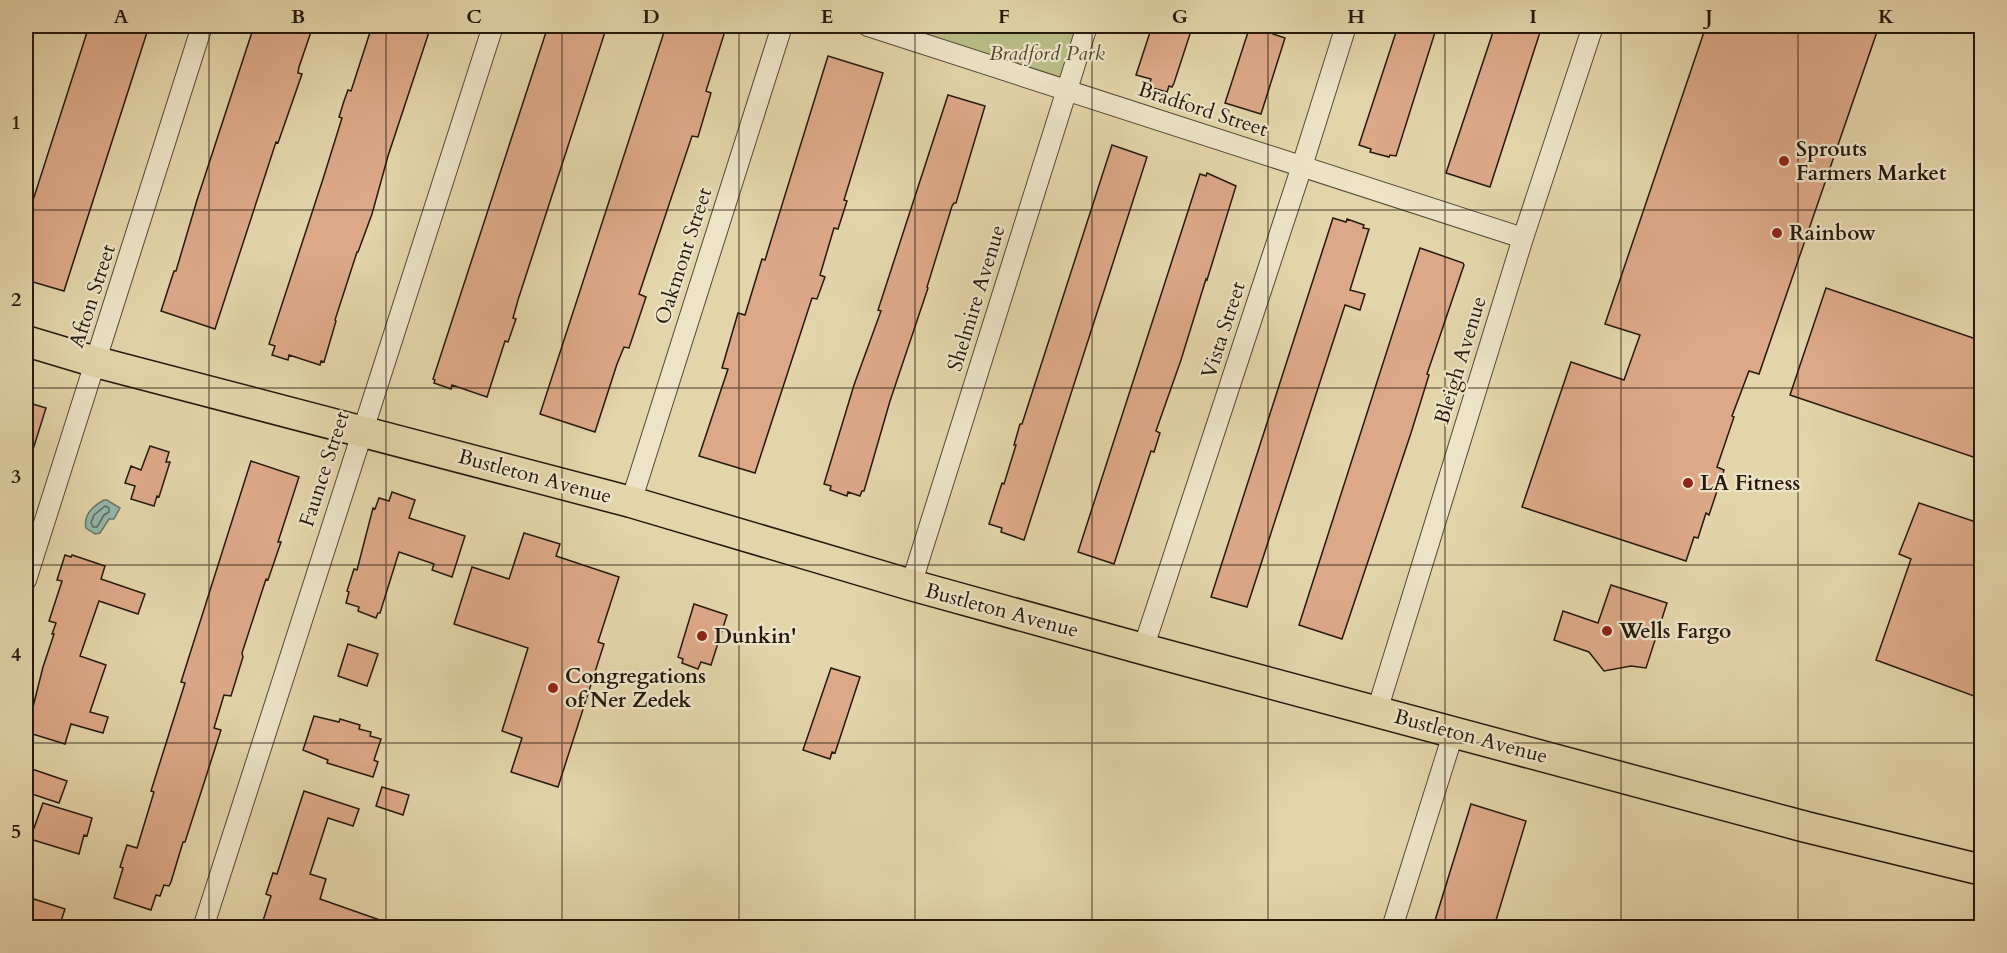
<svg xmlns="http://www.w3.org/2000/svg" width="2007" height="953" viewBox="0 0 2007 953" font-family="Cardo,serif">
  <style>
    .green { fill: #b8bc85; stroke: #6e6a49; stroke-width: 1.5 }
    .water { fill: #95b8ac; stroke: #68786c; stroke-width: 1.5 }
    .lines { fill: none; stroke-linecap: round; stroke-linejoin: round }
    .shore { stroke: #5d685c; stroke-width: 1.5 }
    .building { fill: #dda888; stroke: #25190d; stroke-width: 1.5 }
    .street-casing { stroke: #544834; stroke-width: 22 }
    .primary-casing { stroke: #25190d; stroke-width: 33 }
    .street { stroke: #ede3c7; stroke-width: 20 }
    .primary { stroke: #e3d4a9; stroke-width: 30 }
    .grid { fill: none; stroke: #25190d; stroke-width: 1.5; stroke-opacity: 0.55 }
    .poi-dot { fill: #8f2418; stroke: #ede3c7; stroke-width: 2 }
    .labels { text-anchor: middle; stroke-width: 4.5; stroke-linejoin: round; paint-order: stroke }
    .park-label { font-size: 21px; font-style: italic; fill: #514a31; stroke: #ede3c7 }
    .street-label { font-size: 21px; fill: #25190d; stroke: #ede3c7 }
    .poi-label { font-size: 21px; font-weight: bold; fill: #25190d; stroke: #ede3c7; text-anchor: start }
    .neatline { fill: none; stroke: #25190d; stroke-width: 2 }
    .grid-label { font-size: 20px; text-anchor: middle; font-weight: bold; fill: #25190d }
  </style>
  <rect width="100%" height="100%" fill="#e3d4a9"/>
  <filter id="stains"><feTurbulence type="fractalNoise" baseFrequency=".00333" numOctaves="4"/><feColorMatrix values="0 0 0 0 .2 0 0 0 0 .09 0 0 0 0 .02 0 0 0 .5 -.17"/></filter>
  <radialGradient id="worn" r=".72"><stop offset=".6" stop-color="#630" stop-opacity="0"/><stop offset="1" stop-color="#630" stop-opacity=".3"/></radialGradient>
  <path class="green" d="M868 26H1087L1066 90Z"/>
  <path class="water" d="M104 500H107L120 508 114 519H109L100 533 95 534 86 528C83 515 93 506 104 500Z"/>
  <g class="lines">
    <path class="shore" d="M105 506 109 508V512L104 515 97 527H93L91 523 94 515Z"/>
  </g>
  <path class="building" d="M89 26H149L64 291 26 280V222Z
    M254 26H313L299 67 298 73 302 74 278 143 276 142 215 329 161 311 174 271H176L197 200Z
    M372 26H431L388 156 372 214 358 252H357L335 320 336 321 324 362 321 361 320 365 289 355 288 360 272 355 275 346 269 344 323 179 342 118 339 117 344 101 348 90 351 91Z
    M548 26H607L518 300 513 318 516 319 508 342 505 341 487 397 452 385 451 389 434 383 435 380 433 379Z
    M666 26H723L722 30 725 31 706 91 711 93 698 137 692 136 639 294 646 297 629 348 624 347 617 364 595 432 540 414Z
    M1152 26H1191L1190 30 1191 31 1174 83 1172 87 1169 86 1167 92 1149 87 1151 79 1136 75Z
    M1250 26H1262L1274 30 1273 34 1285 38 1261 114 1225 103Z
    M1398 26H1437L1396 156 1390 155 1389 157 1370 152 1371 149 1359 145Z
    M1495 26H1542L1490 187 1446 173Z
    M1706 26H1879L1759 374 1749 371 1732 416 1734 417 1717 467 1724 470 1709 515 1706 513 1698 538 1694 537 1686 561 1522 507 1571 362 1624 380 1640 335 1605 324Z
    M828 56 883 73 844 200 847 201 838 229 834 228 820 275 825 277 817 299 812 298 755 473 699 456 728 369 722 368 738 313 745 315 762 259 765 260Z
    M948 95 985 106 956 203H954L952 206 927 287 928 288 890 401 864 491H862L860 496 848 492 847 496 830 490 831 486 824 484 854 385 881 311 878 310Z
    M1112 145 1147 157 1024 540 1001 532 1002 528 989 524 1002 483 1004 484 1016 445H1014L1020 424H1022Z
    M1207 173 1236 186 1207 280 1206 279 1181 360 1156 431 1160 433 1154 452 1151 451 1114 564 1078 552 1200 174 1206 176Z
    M1333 218 1346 222 1347 219 1364 225 1363 228 1369 229 1350 290 1365 294 1360 310 1345 305 1247 607 1211 597Z
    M1420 248 1463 263 1464 265 1427 374 1429 375 1411 433 1342 639 1299 625Z
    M1826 288 1982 341V460L1790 395Z
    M26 402 46 408 30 459H26Z
    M150 446 169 452 166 462H170L159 497 157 496 154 506 131 499 135 486 125 483 131 466 141 470Z
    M251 461 299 477 278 542H281L268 580 266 579 242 653 243 657 231 696 224 695 214 728 221 730 185 842H183L171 882 169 886 164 885 160 896 156 895 151 910 114 898 123 868 120 867 127 845 137 848 154 792 151 791 185 683 181 682Z
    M392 492 415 500 409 518 465 536 452 577 432 570 434 564 399 552 380 613H378L376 618 358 611 359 607 346 603 349 592 347 591 354 569 357 570 373 508 375 509 379 498 389 501Z
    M1919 503 1982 524V699L1876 660 1911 559 1899 554Z
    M524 533 560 544 556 556 619 577 598 642 604 644 558 787 511 772 522 738 502 731 528 648 454 624 472 567 509 579Z
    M65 555 71 557 72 555 105 566 101 579 145 594 138 614 99 601 80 656 106 665 90 712 108 717 103 733 71 724 65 744 26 732V709L32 711 43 667 54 634H52L56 623 49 621 62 581 57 580Z
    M1611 585 1667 603 1646 668 1631 666 1604 671 1589 652 1554 640 1563 611 1598 623Z
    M694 604 727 615 711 665 701 662 698 669 682 663 683 659 678 657Z
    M348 644 378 654 367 686 338 676Z
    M831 668 860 677 835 753 832 752 830 759 803 750Z
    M314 716 339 722 340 719 360 725 359 729 371 732 370 736 381 739 374 760 378 762 373 777 327 763 328 760 303 750Z
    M26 767 67 781 59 803 26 792Z
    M382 787 409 795 403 815 376 806Z
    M304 791 359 809 353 826 328 818 310 874 326 879 320 899 394 925 393 927H261L271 896 266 894 273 873 277 874Z
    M43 803 92 818 87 836 84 835 79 854 30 839Z
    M1471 804 1526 821 1494 927H1433Z
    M34 899 65 909 59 927 28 919Z"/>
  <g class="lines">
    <defs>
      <path id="street" d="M868 26 1523 238
        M631 502 782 26
        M26 580 202 26
        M911 585 1087 26
        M1143 649 1302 166 1346 26
        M1377 711 1523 238 1593 26
        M203 928 493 26
        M1392 928 1454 731"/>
      <path id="primary" d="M26 341 96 362 631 502 911 585 1143 649 1806 827 1982 870"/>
    </defs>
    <use href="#street" class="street-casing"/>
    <use href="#primary" class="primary-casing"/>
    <use href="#street" class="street"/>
    <use href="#primary" class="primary"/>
  </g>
  <path class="grid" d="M209 26V928M386 26V928M562 26V928M739 26V928M915 26V928M1092 26V928M1268 26V928M1445 26V928M1621 26V928M1798 26V928M26 210H1982M26 388H1982M26 565H1982M26 743H1982"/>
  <g class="poi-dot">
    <circle cx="1784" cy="161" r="6"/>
    <circle cx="1777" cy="233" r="6"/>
    <circle cx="1688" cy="483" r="6"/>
    <circle cx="1607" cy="631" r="6"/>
    <circle cx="702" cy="636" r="6"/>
    <circle cx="553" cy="688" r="6"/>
  </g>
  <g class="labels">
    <g class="park-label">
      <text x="1047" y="60">Bradford Park</text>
    </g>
    <g class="street-label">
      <text transform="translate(1203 109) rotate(18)" y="7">Bradford Street</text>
      <text transform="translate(683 256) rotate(-72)" y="7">Oakmont Street</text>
      <text transform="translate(92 296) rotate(-72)" y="7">Afton Street</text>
      <text transform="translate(976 298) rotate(-73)" y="7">Shelmire Avenue</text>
      <text transform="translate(1223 330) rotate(-72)" y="7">Vista Street</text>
      <text transform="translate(1460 360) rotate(-73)" y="7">Bleigh Avenue</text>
      <text transform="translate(324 469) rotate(-72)" y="7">Faunce Street</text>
      <text transform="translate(535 476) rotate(15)" y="7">Bustleton Avenue</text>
      <text transform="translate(1002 610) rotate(15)" y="7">Bustleton Avenue</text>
      <text transform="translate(1471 736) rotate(15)" y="7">Bustleton Avenue</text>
    </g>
    <g class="poi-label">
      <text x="1796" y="156">Sprouts<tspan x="1796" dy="24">Farmers Market</tspan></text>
      <text x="1789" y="240">Rainbow</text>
      <text x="1700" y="490">LA Fitness</text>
      <text x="1619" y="638">Wells Fargo</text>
      <text x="714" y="643">Dunkin'</text>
      <text x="565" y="683">Congregations<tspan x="565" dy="24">of Ner Zedek</tspan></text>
    </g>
  </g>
  <rect width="2007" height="953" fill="none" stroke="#e3d4a9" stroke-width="66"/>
  <rect x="33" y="33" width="1941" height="887" class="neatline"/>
  <g class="grid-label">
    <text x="121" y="23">A</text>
    <text x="298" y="23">B</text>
    <text x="474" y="23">C</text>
    <text x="651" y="23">D</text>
    <text x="827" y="23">E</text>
    <text x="1004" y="23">F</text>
    <text x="1180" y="23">G</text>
    <text x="1356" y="23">H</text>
    <text x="1533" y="23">I</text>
    <text x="1709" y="23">J</text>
    <text x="1886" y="23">K</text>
    <text x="16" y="129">1</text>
    <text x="16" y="306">2</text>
    <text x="16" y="483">3</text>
    <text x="16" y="661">4</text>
    <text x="16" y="838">5</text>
  </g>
  <rect width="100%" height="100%" filter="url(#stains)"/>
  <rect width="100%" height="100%" fill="url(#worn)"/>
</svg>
